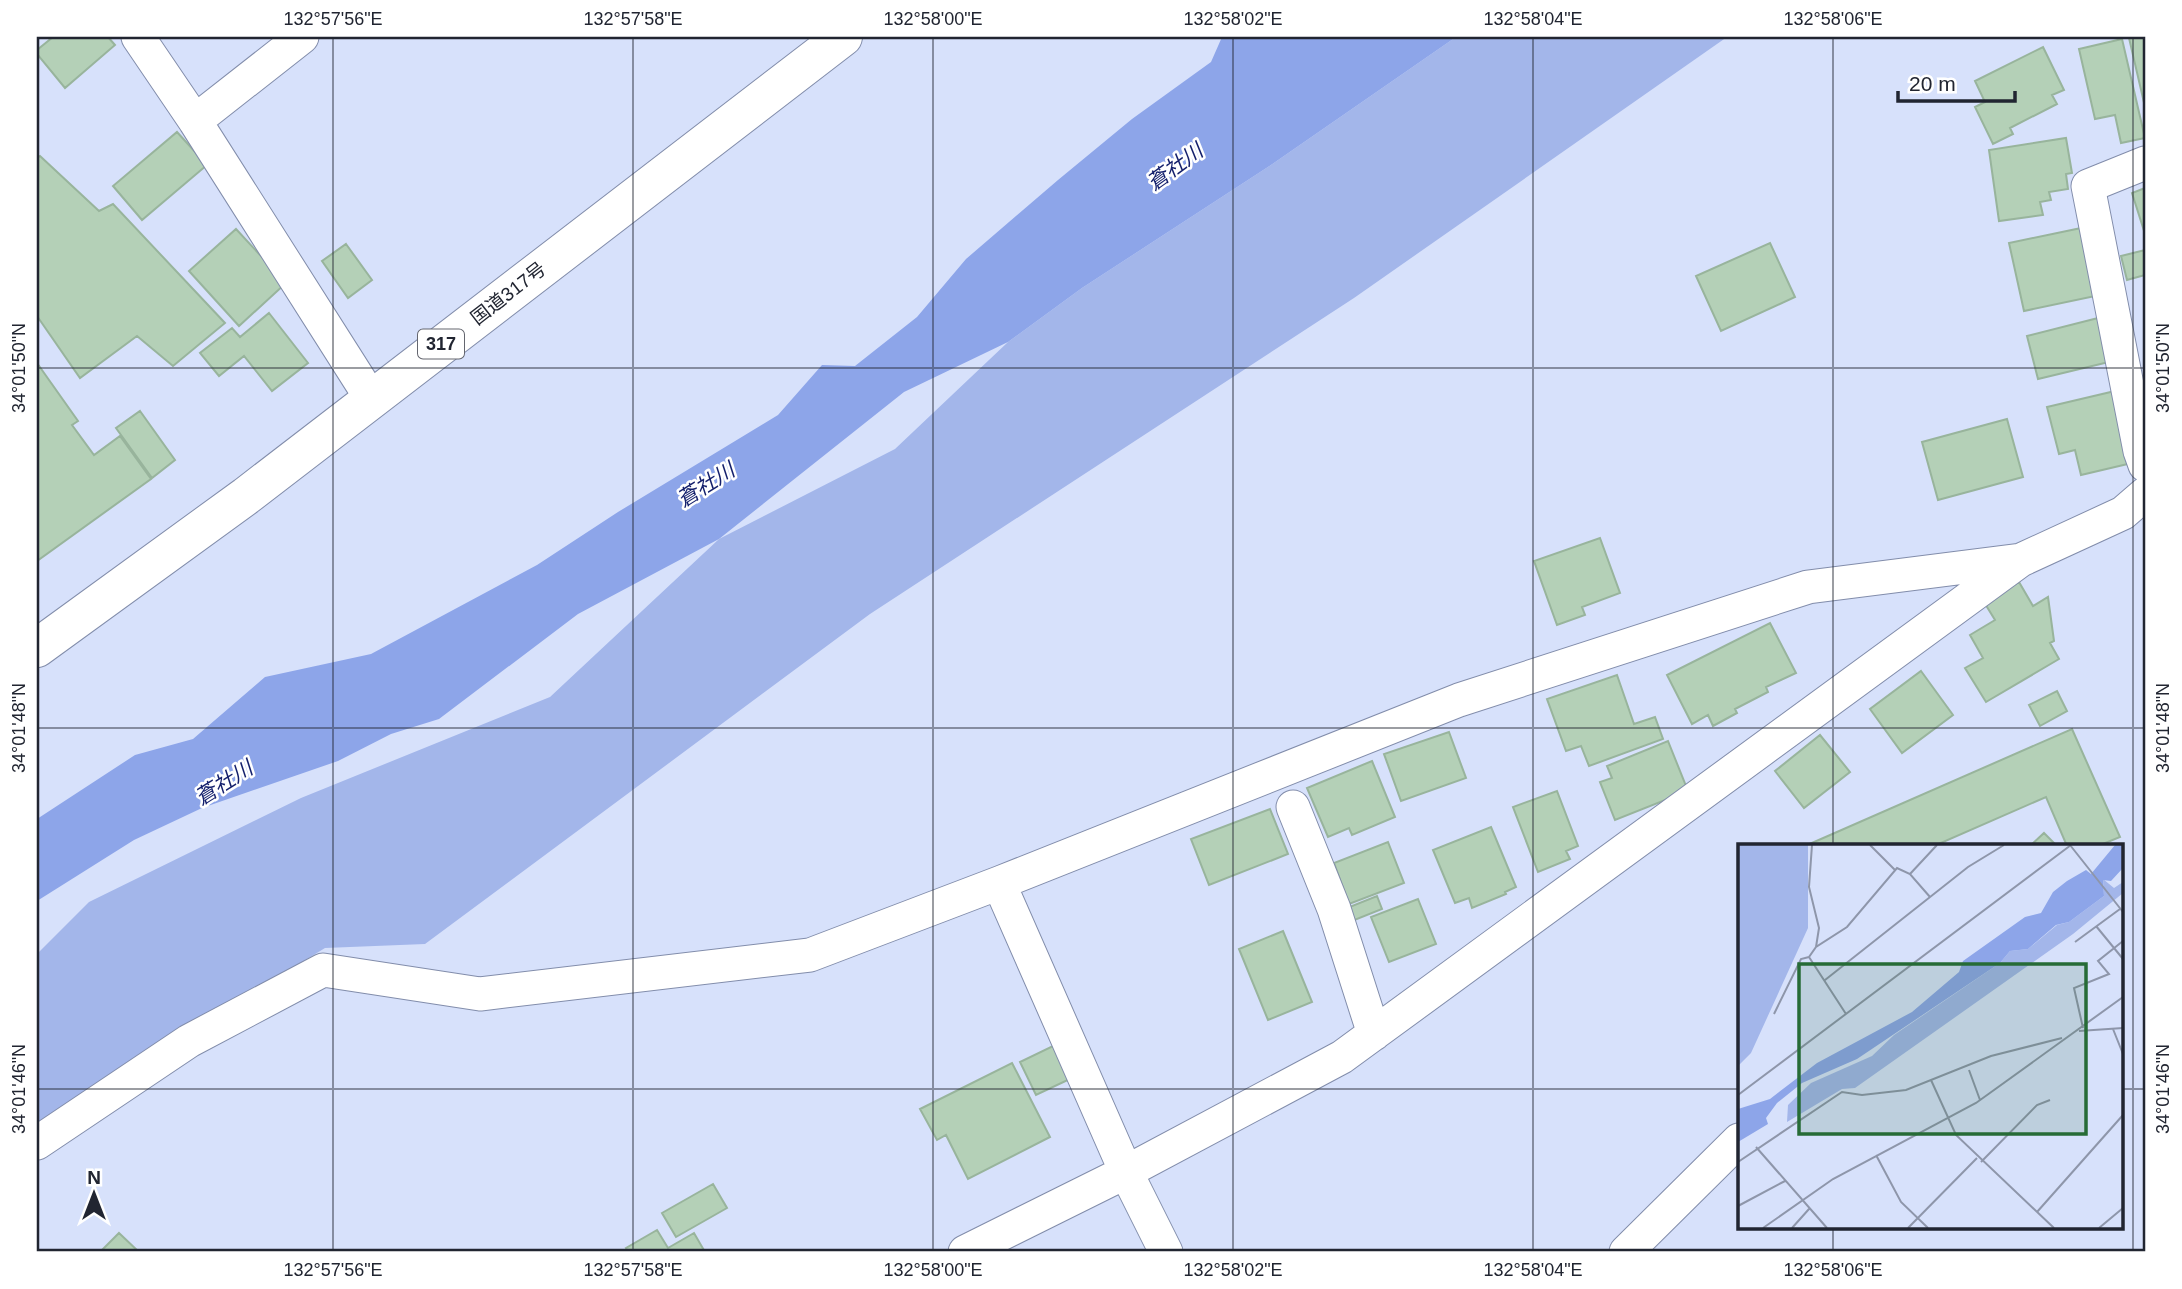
<svg xmlns="http://www.w3.org/2000/svg" width="2182" height="1289" viewBox="0 0 2182 1289" font-family="Arial,'Noto Sans JP',sans-serif">
  <style>
    .green { fill: #a3b6ea }
    .water { fill: #8da5e9 }
    .building { fill: #b4d0b7; stroke: #98b49c; stroke-width: 2 }
    .lines { fill: none; stroke-linecap: round; stroke-linejoin: round }
    .minor-casing { stroke: #828dab; stroke-width: 35 }
    .trunk-casing { stroke: #828dab; stroke-width: 40 }
    .minor { stroke: #fff; stroke-width: 33 }
    .trunk { stroke: #fff; stroke-width: 38 }
    .ticks { fill: none; stroke: #212531; stroke-width: 2; stroke-opacity: 0.45 }
    .labels { text-anchor: middle; stroke-width: 5; stroke-linejoin: round; paint-order: stroke }
    .shield { fill: #fff; stroke: #64666f; stroke-width: 2 }
    .shield-label { font-size: 18px; font-weight: bold; fill: #212531 }
    .street-label { font-size: 19px; fill: #212531; stroke: #fff }
    .water-label { font-size: 21px; font-style: italic; fill: #131f6c; stroke: #fff }
    .inset-road { fill: none; stroke: #8e96aa; stroke-width: 2 }
    .view { fill: #266b36; fill-opacity: 0.15; stroke: #266b36; stroke-width: 3.5 }
    .inset-edge { fill: none; stroke: #212531; stroke-width: 3.5 }
    .neatline { fill: none; stroke: #212531; stroke-width: 2.5 }
    .ticks-label { font-size: 18px; text-anchor: middle; fill: #212531 }
  </style>
  <rect width="100%" height="100%" fill="#d7e1fb"/>
  <path class="green" d="M1456 37H1727L1354 298 870 614 425 944 325 948 37 1124V954L89 902 301 798 550 697 719 539 895 449 1008 342 1082 288 1271 165Z"/>
  <path class="water" d="M1222 37H1456L1271 165 1082 288 1008 342 904 392 719 539 578 614 439 719 391 734 338 761 202 808 134 840 37 901V819L135 755 193 739 265 677 371 654 537 565 618 512 778 415 822 365 855 366 917 317 966 259 1058 180 1132 119 1211 62Z"/>
  <path class="building" d="M53 37H108L115 45 65 88 37 54V50Z
    M2145 37V107L2129 38Z
    M2122 39 2145 138 2121 143 2115 115 2095 119 2079 49Z
    M2043 47 2064 90 2052 95 2057 104 2010 128 2013 134 1993 144 1975 107 1985 102 1975 81Z
    M177 132 207 165 142 220 113 186Z
    M2066 138 2072 173 2066 174 2068 189 2049 192 2051 200 2040 202 2043 215 1999 221 1989 150Z
    M40 156 99 211 113 204 225 323 173 366 137 336 80 378 37 316V158Z
    M2145 188V234L2132 193Z
    M2086 227 2100 295 2024 311 2009 243Z
    M236 229 286 283 239 326 189 271Z
    M1770 243 1795 297 1721 331 1696 276Z
    M346 244 372 280 348 298 322 261Z
    M2145 250V275L2127 280 2121 256Z
    M269 313 308 363 272 391 244 356 219 376 200 353 232 328 240 337Z
    M2102 317 2113 361 2038 379 2027 336Z
    M37 363 78 421 72 425 94 455 120 436 151 479 37 561Z
    M2115 391 2132 463 2081 475 2075 450 2059 454 2047 407Z
    M140 411 175 460 152 478 116 428Z
    M2007 419 2023 477 1938 500 1922 442Z
    M1600 538 1620 593 1582 607 1585 615 1557 625 1534 561Z
    M2019 582 2033 606 2048 597 2054 641 2050 643 2059 659 1986 702 1965 668 1983 658 1970 635 1995 620 1984 602Z
    M1770 623 1796 673 1766 687 1768 692 1735 709 1737 713 1713 726 1708 715 1692 724 1667 675Z
    M1921 671 1953 715 1902 753 1870 709Z
    M1617 675 1634 724 1655 717 1663 739 1589 766 1581 746 1566 751 1547 699Z
    M2057 691 2067 711 2040 726 2029 705Z
    M2072 729 2120 837 2098 846H2067L2046 797 1934 846H1805Z
    M1449 732 1466 778 1401 801 1384 754Z
    M1820 735 1850 772 1804 808 1775 771Z
    M1668 741 1688 791 1615 820 1600 782 1612 778 1607 766Z
    M1372 761 1395 817 1352 835 1349 828 1328 837 1307 788Z
    M1557 791 1578 846 1566 851 1570 859 1538 872 1513 807Z
    M1270 809 1288 854 1209 885 1191 839Z
    M1491 827 1516 887 1505 892 1506 894 1472 908 1469 898 1455 903 1433 850Z
    M2044 833 2057 846H2030Z
    M1388 842 1404 883 1349 904 1334 863Z
    M1377 896 1382 909 1352 921 1347 908Z
    M1418 899 1436 944 1389 962 1371 917Z
    M1283 931 1312 1002 1268 1020 1239 949Z
    M1055 1045 1072 1078 1036 1095 1020 1062Z
    M1012 1063 1050 1137 968 1179 946 1135 937 1140 920 1109Z
    M713 1184 727 1208 676 1237 662 1213Z
    M657 1230 668 1248 694 1233 705 1252H629L626 1248Z
    M119 1233 139 1252H100Z"/>
  <g class="lines">
    <defs>
      <path id="minor" d="M138 37 195 121 371 398
        M195 121 302 37
        M2145 163 2088 186 2140 451 2145 465
        M1293 807 1334 909 1374 1034
        M999 883 1126 1172 1166 1252
        M37 1143 189 1041 323 970 480 994 810 955 999 883 1459 700 1808 587 2021 560
        M965 1252 1126 1172 1342 1057 2021 560 2123 513 2145 494
        M1626 1252 1739 1140"/>
      <path id="trunk" d="M37 648 246 496 843 37"/>
    </defs>
    <use href="#minor" class="minor-casing"/>
    <use href="#trunk" class="trunk-casing"/>
    <use href="#minor" class="minor"/>
    <use href="#trunk" class="trunk"/>
  </g>
  <path class="ticks" d="M333 37V1252M633 37V1252M933 37V1252M1233 37V1252M1533 37V1252M1833 37V846M2133 37V1252M37 368H2145M37 728H2145M37 1089H1739M2121 1089H2145M1833 1228V1252"/>
  <g class="labels">
    <rect class="shield" x="418" y="329.5" width="46" height="29" rx="5"/>
    <g class="shield-label">
      <text x="441" y="350">317</text>
    </g>
    <g class="street-label">
      <text transform="translate(508 293) rotate(-38)" y="7">国道317号</text>
    </g>
    <g class="water-label">
      <text transform="translate(1175 167) rotate(-36)" y="7">蒼社川</text>
      <text transform="translate(706 485) rotate(-32)" y="7">蒼社川</text>
      <text transform="translate(224 783) rotate(-32)" y="7">蒼社川</text>
    </g>
  </g>
  <g transform="translate(1738 844)">
    <rect width="385" height="385" fill="#d7e1fb"/>
    <path d="M0 1H70V84L13 209 0 222ZM365 35 376 44 385 38V49L335 90 117 244 104 245 49 278 50 261 73 239 134 212 156 191 262 119 272 107 290 105 319 81 331 78 366 52Z" fill="#a3b6ea"/>
    <path d="M377 1H385V24L373 37 365 36 366 52 331 78 318 81 290 105 272 107 262 119 119 215 64 239 39 259 28 274 30 280 0 298V265L32 255 79 219 174 168 221 128 225 117 287 73 303 69 315 48 329 37 348 26 353 30Z" fill="#8da5e9"/>
    <path class="inset-road" d="M74 1 71 43 81 84 78 103M132 1 157 26M332 1 385 68M172 30 199 1M358 82 385 115M337 98 382 65M87 136 230 23 266 1M36 170 63 115 71 113M108 170 71 113 78 103 109 83 159 24 172 30 192 53M345 184 336 144 371 130 360 117 385 97M375 185 385 210M341 187 385 184M231 226 242 256M193 236 218 291 316 384M0 251 333 1M18 303 89 384M138 311 163 358 190 384M0 318 104 248 124 251 168 246 253 212 324 194M243 318 299 261 312 256M0 362 47 337M299 368 385 271M25 384 95 335 238 259 385 153M54 384 71 365M170 384 239 314M361 384 385 364"/>
    <path class="view" d="M61 120H348V290H61Z"/>
    <rect width="385" height="385" class="inset-edge"/>
  </g>
  <rect width="2182" height="1289" fill="none" stroke="#ffffff" stroke-width="77"/>
  <g transform="translate(94 1194)" stroke="#ffffff" stroke-width="5" paint-order="stroke">
  <path d="M0-5L12 26L0 18L-12 26Z" fill="#212531"/>
  <text y="-10" font-size="19" font-weight="bold" text-anchor="middle" fill="#212531">N</text>
  </g>
  <path d="M1898 91v10h117v-10" fill="none" stroke="#212531" stroke-width="3.5"/>
  <text x="1909" y="91" font-size="21" fill="#212531" stroke="#ffffff" stroke-width="5" paint-order="stroke">20 m</text>
  <rect x="38" y="38" width="2106" height="1212" class="neatline"/>
  <g class="ticks-label">
    <text x="333" y="25">132°57'56"E</text>
    <text x="633" y="25">132°57'58"E</text>
    <text x="933" y="25">132°58'00"E</text>
    <text x="1233" y="25">132°58'02"E</text>
    <text x="1533" y="25">132°58'04"E</text>
    <text x="1833" y="25">132°58'06"E</text>
    <text transform="translate(19 368) rotate(-90)" y="6">34°01'50"N</text>
    <text transform="translate(2163 368) rotate(-90)" y="6">34°01'50"N</text>
    <text transform="translate(19 728) rotate(-90)" y="6">34°01'48"N</text>
    <text transform="translate(2163 728) rotate(-90)" y="6">34°01'48"N</text>
    <text transform="translate(19 1089) rotate(-90)" y="6">34°01'46"N</text>
    <text transform="translate(2163 1089) rotate(-90)" y="6">34°01'46"N</text>
    <text x="333" y="1276">132°57'56"E</text>
    <text x="633" y="1276">132°57'58"E</text>
    <text x="933" y="1276">132°58'00"E</text>
    <text x="1233" y="1276">132°58'02"E</text>
    <text x="1533" y="1276">132°58'04"E</text>
    <text x="1833" y="1276">132°58'06"E</text>
  </g>
</svg>
